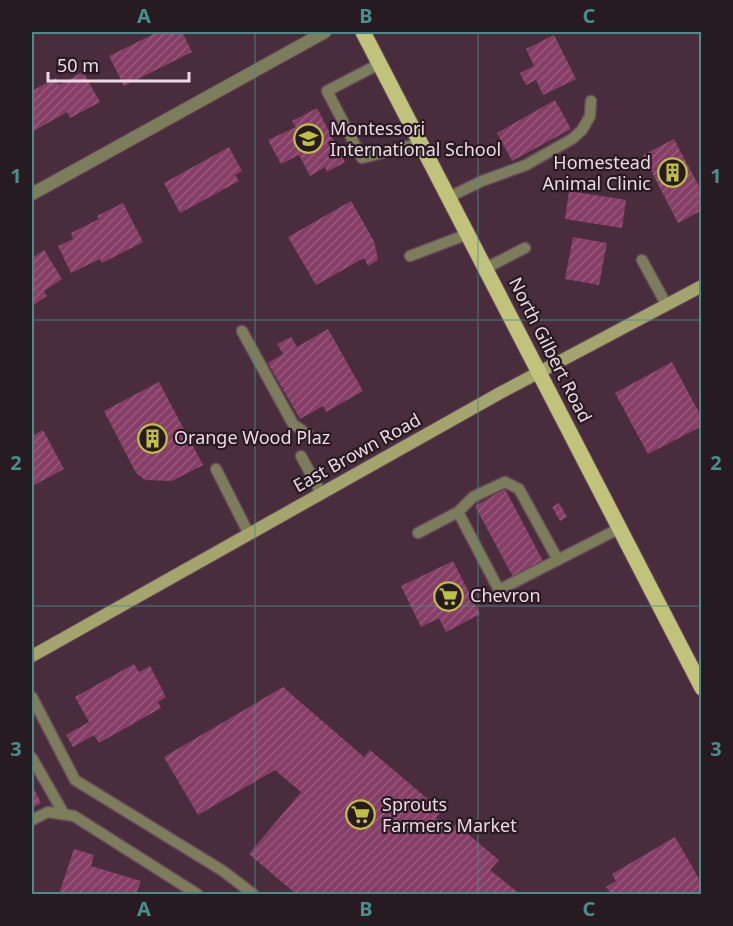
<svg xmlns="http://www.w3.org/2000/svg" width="733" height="926" viewBox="0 0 733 926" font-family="'Noto Sans',sans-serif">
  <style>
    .building { fill: url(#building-hatch) }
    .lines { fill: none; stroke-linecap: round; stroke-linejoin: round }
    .service-casing { stroke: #674c5b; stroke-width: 13 }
    .minor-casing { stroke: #674c5b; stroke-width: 14 }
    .secondary-casing { stroke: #674c5b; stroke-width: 14 }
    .primary-casing { stroke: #674c5b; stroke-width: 17 }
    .service { stroke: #7c7e5b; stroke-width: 10 }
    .minor { stroke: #7c7e5b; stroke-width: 12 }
    .secondary { stroke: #a3a56d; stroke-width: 12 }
    .primary { stroke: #c1c37a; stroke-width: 15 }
    .grid { fill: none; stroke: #468f8b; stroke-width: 1.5; stroke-opacity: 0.55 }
    .labels { text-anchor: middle; stroke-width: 4.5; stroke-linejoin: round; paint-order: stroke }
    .poi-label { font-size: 18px; fill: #edd9e3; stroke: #281a21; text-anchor: start }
    .street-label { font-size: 18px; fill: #edd9e3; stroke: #281a21 }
    .neatline { fill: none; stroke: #468f8b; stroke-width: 2 }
    .grid-label { font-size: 20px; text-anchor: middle; font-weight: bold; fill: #468f8b }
  </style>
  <defs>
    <pattern id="building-hatch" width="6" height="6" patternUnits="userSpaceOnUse" patternTransform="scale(1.5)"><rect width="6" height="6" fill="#863e67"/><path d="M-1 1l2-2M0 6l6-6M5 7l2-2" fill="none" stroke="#97597d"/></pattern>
  </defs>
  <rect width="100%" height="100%" fill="#4a2d3d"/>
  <path class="building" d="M158 32H182L192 52 124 86 109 56Z
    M554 35 576 79 543 95 536 80 526 85 520 73 534 66 526 49Z
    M83 72 100 102 70 118 67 112 32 132V91L56 78 59 85Z
    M555 100 571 129 512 161 497 133Z
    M317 108 345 162 327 172 325 167 310 176 299 155 281 164 268 140 296 127 292 121Z
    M674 139 702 192V210L678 223 643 155Z
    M229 147 242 171 235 175 239 181 180 213 164 183Z
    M569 191 626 200 622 228 565 219Z
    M351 201 374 241 378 260 368 266 364 258 316 285 288 237Z
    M123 203 143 242 102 263 100 259 71 273 58 246 73 239 71 233 99 219 97 216Z
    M573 237 607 243 599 285 565 279Z
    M44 250 62 279 44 291 47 296 32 306V258Z
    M328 329 363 391 326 412 323 406 300 419 268 363 283 354 277 344 291 337 297 347Z
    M672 362 702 418V426L648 454 615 393Z
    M159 382 203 465 172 481 145 480 136 473 104 411Z
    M43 430 64 469 32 486V436Z
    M505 489 543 561 513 577 475 506Z
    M559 503 567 517 560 521 552 507Z
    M453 561 480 614 446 632 439 618 421 627 401 586Z
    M134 664 139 672 150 666 166 697 158 702 161 708 99 743 94 735 73 747 66 735 89 722 75 697Z
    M283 687 364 757 370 750 442 811 436 818 450 831 456 824 499 860 490 870 520 894H296L249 854 301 792 275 770 198 815 164 757Z
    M32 785 41 803 32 808Z
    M675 837 702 884V894H611L606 887 616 881 612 874Z
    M74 849 94 855 91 866 141 881 136 894H59Z"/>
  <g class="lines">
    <defs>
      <path id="service" d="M381 63 327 91 362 158 421 143
        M449 197 482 181 526 165 572 139 582 130 590 116 591 101
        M410 256 468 234
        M642 260 666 304
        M486 268 525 248
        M242 331 293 424 310 436
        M301 456 321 493
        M216 469 249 534
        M458 512 473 497 505 482 519 489 558 560
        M418 533 458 512 499 590 620 528
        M32 697 75 780 223 871 253 894
        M32 758 64 814
        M32 820 48 812 74 816 197 894"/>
      <path id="minor" d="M32 194 325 32"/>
      <path id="secondary" d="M32 656 500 393 702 286"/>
      <path id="primary" d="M363 32 702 688"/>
    </defs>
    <use href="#service" class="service-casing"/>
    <use href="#minor" class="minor-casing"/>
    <use href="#secondary" class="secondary-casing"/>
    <use href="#primary" class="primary-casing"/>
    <use href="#service" class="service"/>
    <use href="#minor" class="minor"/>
    <use href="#secondary" class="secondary"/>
    <use href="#primary" class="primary"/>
  </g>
  <path class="grid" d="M255 32V894M478 32V894M32 320H702M32 606H702"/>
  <defs>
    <symbol id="school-ring" viewBox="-11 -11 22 22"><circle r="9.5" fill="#281a21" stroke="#bebf42" stroke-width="1.5"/><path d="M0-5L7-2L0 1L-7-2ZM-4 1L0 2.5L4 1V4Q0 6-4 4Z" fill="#bebf42"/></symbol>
    <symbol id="building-ring" viewBox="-11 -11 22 22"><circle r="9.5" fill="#281a21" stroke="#bebf42" stroke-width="1.5"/><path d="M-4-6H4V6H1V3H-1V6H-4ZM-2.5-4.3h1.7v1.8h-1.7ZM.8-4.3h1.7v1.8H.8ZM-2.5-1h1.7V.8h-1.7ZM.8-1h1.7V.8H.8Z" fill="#bebf42"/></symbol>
    <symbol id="supermarket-ring" viewBox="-11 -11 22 22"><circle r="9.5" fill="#281a21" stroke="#bebf42" stroke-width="1.5"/><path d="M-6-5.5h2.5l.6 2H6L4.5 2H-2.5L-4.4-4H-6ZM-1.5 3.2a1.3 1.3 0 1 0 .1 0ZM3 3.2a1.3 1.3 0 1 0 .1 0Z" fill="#bebf42"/></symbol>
  </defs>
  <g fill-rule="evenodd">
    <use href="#school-ring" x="292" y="122" width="33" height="33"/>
    <use href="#building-ring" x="656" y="156" width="33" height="33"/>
    <use href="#building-ring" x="136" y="422" width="33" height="33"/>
    <use href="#supermarket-ring" x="432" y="580" width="33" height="33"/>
    <use href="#supermarket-ring" x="344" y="798" width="33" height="33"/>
  </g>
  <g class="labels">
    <g class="poi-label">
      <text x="330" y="135">Montessori<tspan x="330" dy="21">International School</tspan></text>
      <text x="651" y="169" text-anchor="end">Homestead<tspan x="651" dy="21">Animal Clinic</tspan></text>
      <text x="174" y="444">Orange Wood Plaz</text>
      <text x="470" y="602">Chevron</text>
      <text x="382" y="811">Sprouts<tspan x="382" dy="21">Farmers Market</tspan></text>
    </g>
    <g class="street-label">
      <text transform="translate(550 350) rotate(63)" y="6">North Gilbert Road</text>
      <text transform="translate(357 453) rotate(-29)" y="6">East Brown Road</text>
    </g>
  </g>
  <rect width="733" height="926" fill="none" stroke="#281a21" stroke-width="66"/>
  <path d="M48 72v9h141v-9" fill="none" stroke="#edd9e3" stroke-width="3"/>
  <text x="57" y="72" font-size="18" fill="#edd9e3" stroke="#281a21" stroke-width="4.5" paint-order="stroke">50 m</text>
  <rect x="33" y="33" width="667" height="860" class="neatline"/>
  <g class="grid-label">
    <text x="144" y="23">A</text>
    <text x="366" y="23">B</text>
    <text x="589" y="23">C</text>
    <text x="16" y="183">1</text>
    <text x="716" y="183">1</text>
    <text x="16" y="470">2</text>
    <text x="716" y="470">2</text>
    <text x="16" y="756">3</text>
    <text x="716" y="756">3</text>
    <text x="144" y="916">A</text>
    <text x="366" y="916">B</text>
    <text x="589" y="916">C</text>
  </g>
</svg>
